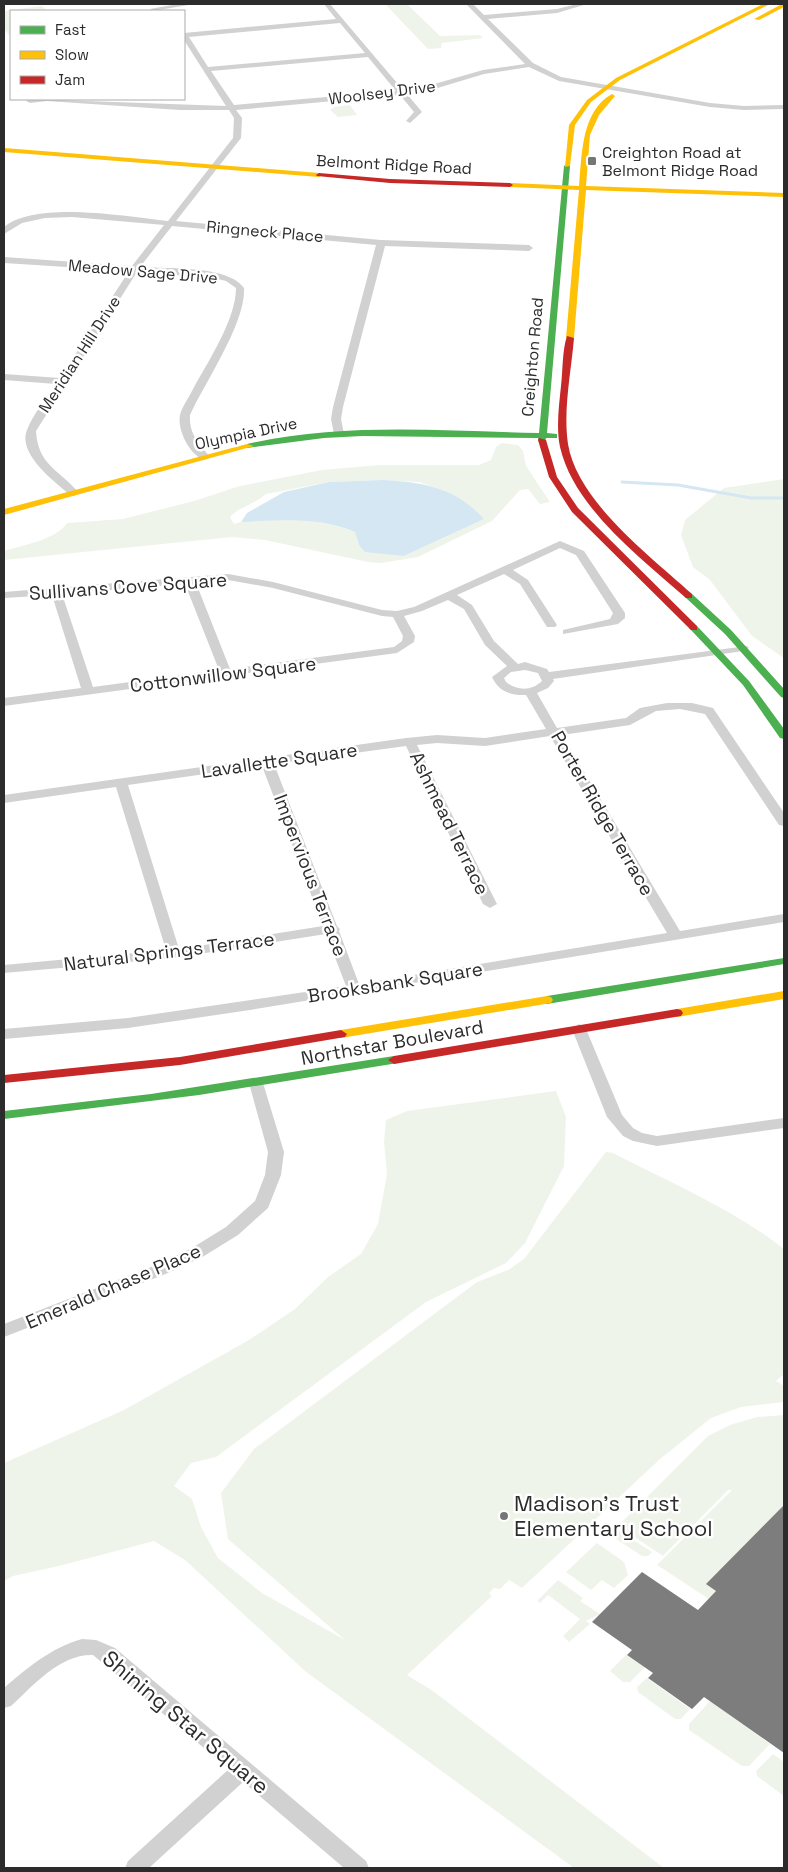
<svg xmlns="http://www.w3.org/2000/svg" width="788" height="1872" viewBox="0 0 788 1872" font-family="'Space Grotesk',sans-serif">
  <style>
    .green { fill: #eff4ea; fill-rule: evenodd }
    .water { fill: #d4e7f2 }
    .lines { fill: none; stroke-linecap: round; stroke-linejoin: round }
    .stream { stroke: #d4e7f2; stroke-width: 3 }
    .building { fill: #7d7d7d }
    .street { fill: #d1d1d1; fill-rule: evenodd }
    .fast { fill: #4caf50; fill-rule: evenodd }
    .slow { fill: #ffc107; fill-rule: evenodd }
    .jam { fill: #c62828; fill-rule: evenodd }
    .poi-dot { fill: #767676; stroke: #fff; stroke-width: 2 }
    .labels { text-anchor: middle; stroke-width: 5; stroke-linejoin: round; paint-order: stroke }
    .far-street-label { font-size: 16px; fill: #2c2c2c; stroke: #fff }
    .far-poi-label { font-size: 16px; fill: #2c2c2c; stroke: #fff; text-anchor: start }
    .street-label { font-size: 19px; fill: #2c2c2c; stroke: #fff }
    .near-poi-label { font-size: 22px; fill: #2c2c2c; stroke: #fff; text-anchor: start }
    .near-street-label { font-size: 22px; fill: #2c2c2c; stroke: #fff }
  </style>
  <rect width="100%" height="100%" fill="#fff"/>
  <path class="green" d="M385 4H407L440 36 480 35 483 38 442 43 441 48 428 49Z
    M42 6 47 11H11V37L4 29V11Z
    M350 105 357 115 338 117 330 110 334 107Z
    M502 443 518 445 523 451 526 466 550 502 540 504 528 489 520 490 492 521 418 557 381 563 368 562 265 540 232 537 4 560V551C23 545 56 540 67 523L123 519 194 501 240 486 322 470 380 465H479L491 460 496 447ZM382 480 419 482 445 491 484 519 404 556 359 545 355 532C323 519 268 514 234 524L230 517C240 506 255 504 266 494L329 482Z
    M784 479V658L752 636 710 580 693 567 681 535 685 520 724 488Z
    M556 1091 566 1117 564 1166 525 1243 506 1263 426 1302 216 1457 191 1463 174 1486 192 1499 201 1527 218 1558 262 1593 345 1640 228 1539 221 1493 254 1449 477 1282 508 1270 524 1259 606 1152 613 1153C671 1183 733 1209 784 1249V1374L776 1381 784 1386V1402L741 1407 711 1418 660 1459 522 1588 509 1580 500 1589 494 1588 489 1593 492 1596 407 1675 433 1691 664 1868H574L305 1671 185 1560 154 1541 59 1566 13 1576 4 1581V1463L124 1410 249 1340 295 1309 328 1277 361 1254 378 1224 387 1174 384 1142 386 1120 407 1111Z
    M784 1415V1505L707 1584 716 1591 709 1599 657 1565 732 1490H728L663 1556 618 1526 708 1436 730 1425 757 1417Z
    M613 1527 652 1552 648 1556H642L607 1533Z
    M597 1543 624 1562 628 1575 614 1588 602 1580 591 1590 566 1572Z
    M558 1580 583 1598 580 1601 600 1614 586 1621 590 1624 569 1642 563 1636 580 1619 548 1595 540 1603 537 1601Z
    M626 1655 645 1667 630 1682H623L610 1671Z
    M647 1678 690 1709 681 1719H675L638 1692 637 1687Z
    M710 1701 770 1744 749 1766H742L689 1730V1724Z
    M773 1754 784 1762V1796L757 1776 756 1771Z"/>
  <path class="water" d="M382 480C423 482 455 487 484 519L404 556 365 552 359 545 355 532C319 517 281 520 241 522L247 513 284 492 329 482Z"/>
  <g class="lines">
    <path class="stream" d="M622 482 678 485 751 498H784"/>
  </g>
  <path class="building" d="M784 1505V1753L704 1697 692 1709 648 1678 653 1673 627 1655 632 1650 592 1622 642 1572 698 1610 716 1591 706 1584Z"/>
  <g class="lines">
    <path class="street" d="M178 4H194L153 11 150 9Z
      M324 4H330L403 90 417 89 483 70 525 64 466 4H473L484 15 557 9 577 4H587L557 13 488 19 533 63 561 77 710 103 744 106 784 105V109L744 110 710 107 559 81 529 67 484 74 421 93 407 94 422 112 410 123 406 121 414 112 400 95 236 110 242 118 241 138 176 221 381 240 529 245 533 248 529 251 385 246 343 407 341 419 344 434 339 437 334 434 331 419 333 407 376 245 172 226 140 267C167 269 228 265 244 288 246 323 205 382 190 415 189 435 199 443 210 457L205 460C190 456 177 430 180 415 182 407 188 399 192 391 207 363 236 320 236 288L226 281 214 278 137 272 36 431C38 466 60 470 79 493L74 496 70 495C55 482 17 454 27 430 33 414 47 398 56 384L4 380V374L60 378 129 271 4 263V257L132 266 164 225 72 217 45 218 22 223 4 234V227C37 200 127 217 168 221L233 138 234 118 229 110H180L47 101 30 103 26 101 30 99 226 106 184 40V33L336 19ZM340 23 365 53 208 67 189 37ZM368 57 396 91 234 105 211 71Z
      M560 541 584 551 625 613V618L618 624 563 634V630L610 619 613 613 576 555 560 548 513 570 528 580 557 625 555 627H547L520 584 504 574 457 595 472 605 494 641 518 664 525 662 547 669 549 672 747 646 749 648 743 651 553 679 554 681 548 688 537 693 557 728 626 718 640 708 667 703H692L713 708 784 813V826L779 825 705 714 680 709 656 711 630 725 562 735 680 931 784 914V922L250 1010 128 1028 4 1039V1029L128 1018 346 986 326 934 174 958 4 973V965L166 950 116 787 4 803V795L406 738 437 735 485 738 546 729 526 695C511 696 498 691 492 677L507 666 485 645 464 609 448 600 422 611 404 616 415 636 414 642 397 653 4 706V698L81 688 52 595 4 598V592L228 574 273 582 382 610 397 611 414 607ZM228 580 273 588 382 616 393 617 403 636 402 641 394 647 230 669 196 583ZM185 584 219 670 93 687 62 594ZM525 670 538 673 542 681C532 691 517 691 506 682L504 678 511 672ZM550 736 667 933 359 984 339 931 340 929 337 926 274 764 406 746 483 904 490 908 497 904 417 745 437 743 485 746ZM262 766 323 926 179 949 128 785Z
      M579 1024 586 1029 622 1115 633 1128 642 1133 657 1136 784 1118V1128L657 1146 633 1141 623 1136 607 1117 572 1029Z
      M256 1078 263 1083 284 1152 281 1175 268 1208 238 1235 204 1256 168 1273 4 1337V1324L156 1265 192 1248 226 1227 255 1201 265 1175 268 1152 249 1083Z
      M82 1639 96 1640 115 1648 366 1861 369 1868H344L243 1782 149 1868H125L128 1861 229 1769 93 1655C60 1654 34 1685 11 1706L4 1708V1688C28 1667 51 1648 82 1639Z"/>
    <path class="fast" d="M567 164 570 166 547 433 557 434V438H546L545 442H539L538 438 362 436 324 438 247 448V444C342 422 442 431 539 433L564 166Z
      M689 593 692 594 731 630 784 689V698L781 697 725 634 686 598 684 596Z
      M694 625 697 626 749 681 784 729V739L780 738 743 685 691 630 689 628Z
      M784 958V964L547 1004 541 1000 547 996Z
      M394 1056 400 1060 398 1063 199 1095 4 1119V1111L151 1094Z"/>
    <path class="slow" d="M763 4H770L620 80 591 102 575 125 570 166 565 167 569 125 587 100 616 78Z
      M782 4H784V7L759 20 754 19Z
      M612 94 615 96 599 115 590 135 586 186 784 193V197L586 190 574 338 570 340 566 338 579 190 510 187 507 185 510 183 579 186C582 155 581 111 612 94Z
      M4 148 319 173 322 175 319 177 4 152Z
      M247 444 254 446 4 515V509Z
      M784 991V999L677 1017 671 1013 677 1009Z
      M547 996 551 997 553 1000 551 1003 341 1038 335 1034 341 1030Z"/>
    <path class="jam" d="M319 173 390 179 510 183 513 185 510 187 390 183 317 176 316 175Z
      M567 336 574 338C571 373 563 410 568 444 577 501 651 557 692 594V598H686C641 558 574 508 560 447 556 428 559 405 561 386 563 370 562 351 567 336Z
      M539 438 546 440 557 477 578 508 697 626V630H691L572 512 549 477 538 440Z
      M677 1009 681 1010 683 1013 681 1016 394 1064 388 1060 394 1056Z
      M341 1030 347 1034 345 1037 180 1065 4 1083V1075L180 1057Z"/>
  </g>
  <g class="poi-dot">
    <rect x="587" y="156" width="10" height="10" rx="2.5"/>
    <circle cx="504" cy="1516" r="5"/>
  </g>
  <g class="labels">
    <g class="far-street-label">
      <text transform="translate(382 92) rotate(-7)" y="6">Woolsey Drive</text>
      <text transform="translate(394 164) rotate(3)" y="6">Belmont Ridge Road</text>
      <text transform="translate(265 231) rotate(5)" y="6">Ringneck Place</text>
      <text transform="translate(143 271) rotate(5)" y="6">Meadow Sage Drive</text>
      <text transform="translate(79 354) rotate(-57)" y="6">Meridian Hill Drive</text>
      <text transform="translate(532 357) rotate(-85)" y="6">Creighton Road</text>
      <text transform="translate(246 433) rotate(-12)" y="6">Olympia Drive</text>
    </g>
    <g class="far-poi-label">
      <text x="602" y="158">Creighton Road at<tspan x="602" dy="18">Belmont Ridge Road</tspan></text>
    </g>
    <g class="street-label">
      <text transform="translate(128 586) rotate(-4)" y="7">Sullivans Cove Square</text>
      <text transform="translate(223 674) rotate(-7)" y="7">Cottonwillow Square</text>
      <text transform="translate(279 760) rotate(-8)" y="7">Lavallette Square</text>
      <text transform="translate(603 813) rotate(60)" y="7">Porter Ridge Terrace</text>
      <text transform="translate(450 823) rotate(64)" y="7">Ashmead Terrace</text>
      <text transform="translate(311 875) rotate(69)" y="7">Impervious Terrace</text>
      <text transform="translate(169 951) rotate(-7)" y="7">Natural Springs Terrace</text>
      <text transform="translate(395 982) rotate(-9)" y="7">Brooksbank Square</text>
      <text transform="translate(392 1042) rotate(-10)" y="7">Northstar Boulevard</text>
      <text transform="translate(113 1286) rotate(-23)" y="7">Emerald Chase Place</text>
    </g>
    <g class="near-poi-label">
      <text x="514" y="1511">Madison's Trust<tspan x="514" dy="25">Elementary School</tspan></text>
    </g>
    <g class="near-street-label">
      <text transform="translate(186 1722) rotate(40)" y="8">Shining Star Square</text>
    </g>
  </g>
  <rect width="788" height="1872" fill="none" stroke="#2c2c2c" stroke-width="10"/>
  <rect x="10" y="10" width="175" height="90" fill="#ffffff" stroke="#ababab"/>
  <rect x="20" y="26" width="25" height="8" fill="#4caf50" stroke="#ababab"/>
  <text x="55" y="35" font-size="15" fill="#2c2c2c">Fast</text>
  <rect x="20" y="51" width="25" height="8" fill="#ffc107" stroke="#ababab"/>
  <text x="55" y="60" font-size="15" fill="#2c2c2c">Slow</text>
  <rect x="20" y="76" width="25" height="8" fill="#c62828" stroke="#ababab"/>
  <text x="55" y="85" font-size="15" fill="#2c2c2c">Jam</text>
</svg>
